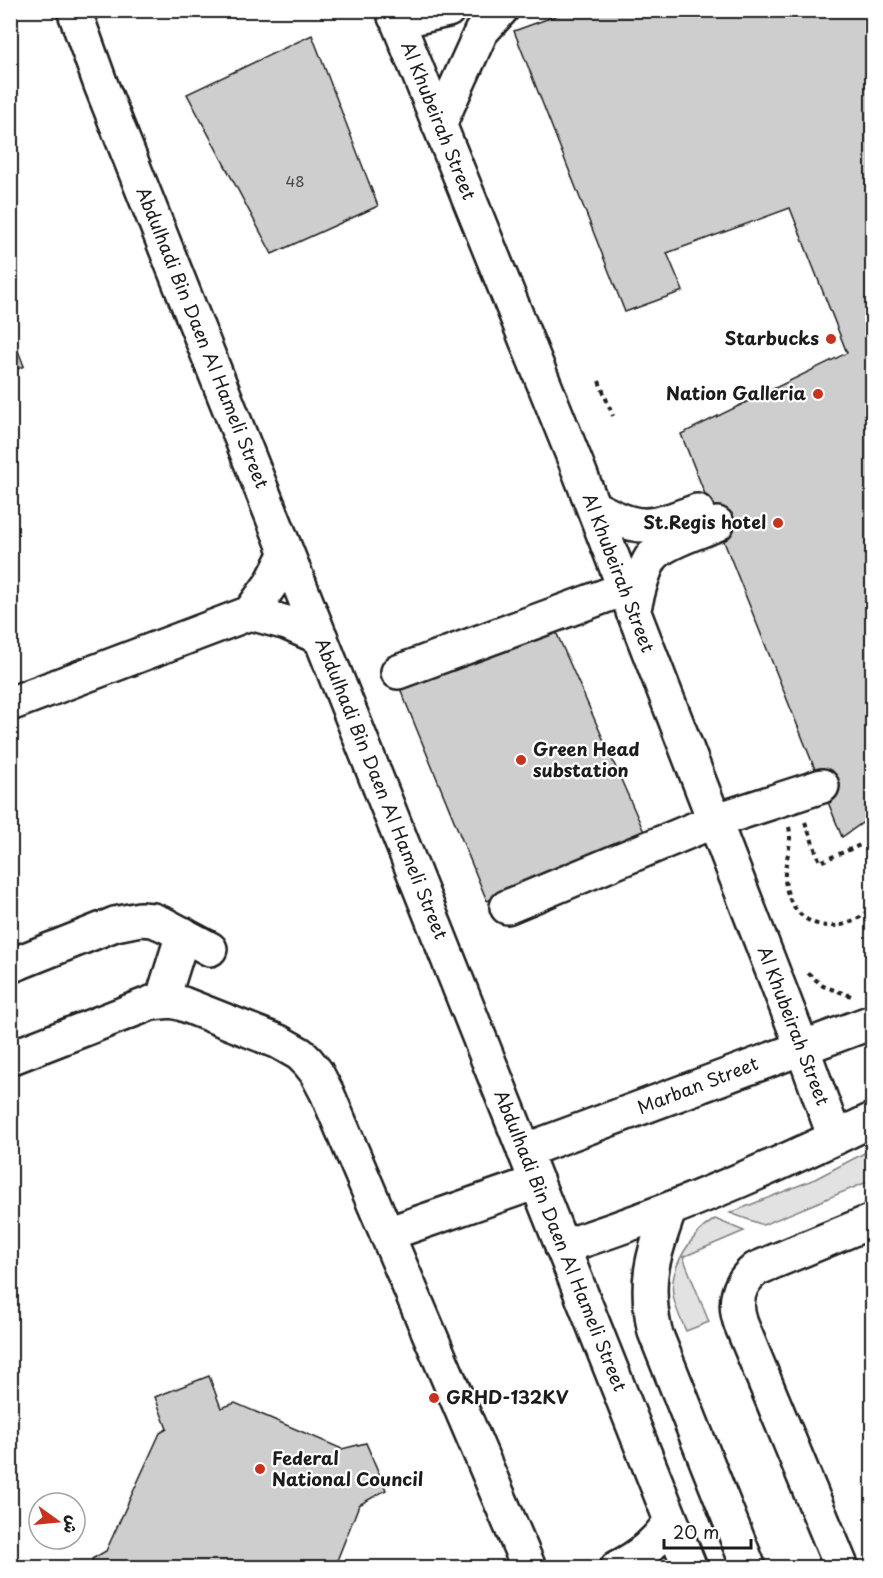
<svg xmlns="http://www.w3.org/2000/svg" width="883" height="1578" viewBox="0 0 883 1578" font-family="'Playpen Sans','Playpen Sans Arabic',sans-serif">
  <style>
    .green { fill: #e2e2e2; stroke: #7f7f7f; stroke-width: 1.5 }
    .building { fill: #cecece; stroke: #1c1c1c; stroke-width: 1.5 }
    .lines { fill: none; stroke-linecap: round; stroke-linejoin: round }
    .minor-casing { stroke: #1c1c1c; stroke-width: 38 }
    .path { stroke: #1c1c1c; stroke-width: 4; stroke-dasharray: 4.5 4.5; stroke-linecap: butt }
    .minor { stroke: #fff; stroke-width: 33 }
    .poi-dot { fill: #c8321e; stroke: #fff; stroke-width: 2 }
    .labels { text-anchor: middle; stroke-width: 4.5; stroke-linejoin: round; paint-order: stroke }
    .number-label { font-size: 15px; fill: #484848 }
    .street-label { font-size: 18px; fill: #1c1c1c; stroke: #fff }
    .poi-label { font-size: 18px; font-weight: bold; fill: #1c1c1c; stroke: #fff; text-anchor: end }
  </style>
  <rect width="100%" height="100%" fill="#fff"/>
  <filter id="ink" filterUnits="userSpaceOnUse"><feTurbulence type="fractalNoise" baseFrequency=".0167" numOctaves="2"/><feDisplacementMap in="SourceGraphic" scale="12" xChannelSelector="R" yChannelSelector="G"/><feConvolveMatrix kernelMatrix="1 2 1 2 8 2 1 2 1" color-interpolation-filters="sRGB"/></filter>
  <g filter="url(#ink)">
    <path class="green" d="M872 1149V1180L763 1225 730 1213 815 1179Z
      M715 1219 744 1231 683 1257 709 1322 686 1331C681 1320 675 1308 673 1295 669 1267 692 1233 715 1219Z"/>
    <path class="building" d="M572 10H872V816L842 837 681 434 847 353 790 208 667 253 683 291 625 312 514 31Z
      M312 35 378 206 272 254 187 94Z
      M10 330 24 366 10 372Z
      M553 625 645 834 487 901 399 686Z
      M209 1376 221 1408 235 1403 342 1449 366 1443 386 1490 359 1505 334 1568H94L92 1559 106 1551 160 1433 167 1429 155 1397Z"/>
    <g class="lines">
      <defs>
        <path id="minor" d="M74 10 101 85 690 1568
          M393 10 576 463 802 1047 835 1138
          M395 17 413 18 448 10
          M439 125 481 32 501 10
          M593 507C641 532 647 529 697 511
          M633 612C638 594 641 574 651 558 662 542 699 532 717 524
          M250 613 287 623 321 638
          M398 672 624 589
          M10 704 250 613 271 584 287 553
          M507 907 714 821 822 786
          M10 966 115 924 140 919 153 920 165 925 210 949
          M162 1001 183 934
          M10 1058 151 1003 172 1001 183 1004 279 1042 300 1054 308 1062 316 1072 327 1093 529 1568
          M524 1151 872 1022
          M669 1211C652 1258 644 1282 655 1332L749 1568
          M387 1234 537 1182
          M562 1247C670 1213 771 1169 872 1120
          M617 1568C641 1556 657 1542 671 1521
          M842 1568 741 1324C733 1302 738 1283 756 1269L872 1221"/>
      </defs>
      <use href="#minor" class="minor-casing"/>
      <path class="path" d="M599 381 613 416
        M805 822 820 862 872 840
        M789 827C793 845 784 861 785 878 786 903 802 924 827 926 846 927 859 920 872 907
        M808 973 823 986 851 996"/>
      <use href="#minor" class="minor"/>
    </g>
  </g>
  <g class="poi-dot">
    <circle cx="831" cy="339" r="6"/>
    <circle cx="818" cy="394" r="6"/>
    <circle cx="778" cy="523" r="6"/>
    <circle cx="521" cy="760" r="6"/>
    <circle cx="434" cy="1398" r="6"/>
    <circle cx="260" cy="1469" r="6"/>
  </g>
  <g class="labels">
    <g class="number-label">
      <text x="295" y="187">48</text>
    </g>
    <g class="street-label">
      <text transform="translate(438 121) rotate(68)" y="6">Al Khubeirah Street</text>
      <text transform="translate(202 338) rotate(68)" y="6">Abdulhadi Bin Daen Al Hameli Street</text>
      <text transform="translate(618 573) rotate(69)" y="6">Al Khubeirah Street</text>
      <text transform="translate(381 789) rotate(68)" y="6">Abdulhadi Bin Daen Al Hameli Street</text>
      <text transform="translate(793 1026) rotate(69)" y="6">Al Khubeirah Street</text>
      <text transform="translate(698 1086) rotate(-21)" y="6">Marban Street</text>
      <text transform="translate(560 1241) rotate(68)" y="6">Abdulhadi Bin Daen Al Hameli Street</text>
    </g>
    <g class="poi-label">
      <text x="819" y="345">Starbucks</text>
      <text x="806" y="400">Nation Galleria</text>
      <text x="766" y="529">St.Regis hotel</text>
      <text x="533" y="756" text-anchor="start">Green Head<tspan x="533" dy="21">substation</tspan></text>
      <text x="446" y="1404" text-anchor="start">GRHD-132KV</text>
      <text x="272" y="1465" text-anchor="start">Federal<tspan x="272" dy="21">National Council</tspan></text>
    </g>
  </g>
  <rect width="883" height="1578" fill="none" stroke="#fff" stroke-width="36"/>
  <rect x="18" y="18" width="847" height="1542" fill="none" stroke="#1c1c1c" stroke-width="2" filter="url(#ink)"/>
  <g transform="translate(57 1521) rotate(105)"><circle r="28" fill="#ffffff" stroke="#a4a4a4" stroke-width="1.5"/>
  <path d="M0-4.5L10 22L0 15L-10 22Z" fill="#c8321e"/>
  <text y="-9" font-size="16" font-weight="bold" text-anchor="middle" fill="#1c1c1c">ش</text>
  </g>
  <path d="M664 1539v9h87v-9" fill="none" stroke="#1c1c1c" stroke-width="3"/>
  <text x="673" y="1539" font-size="18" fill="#1c1c1c" stroke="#ffffff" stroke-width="4.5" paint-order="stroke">20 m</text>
</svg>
